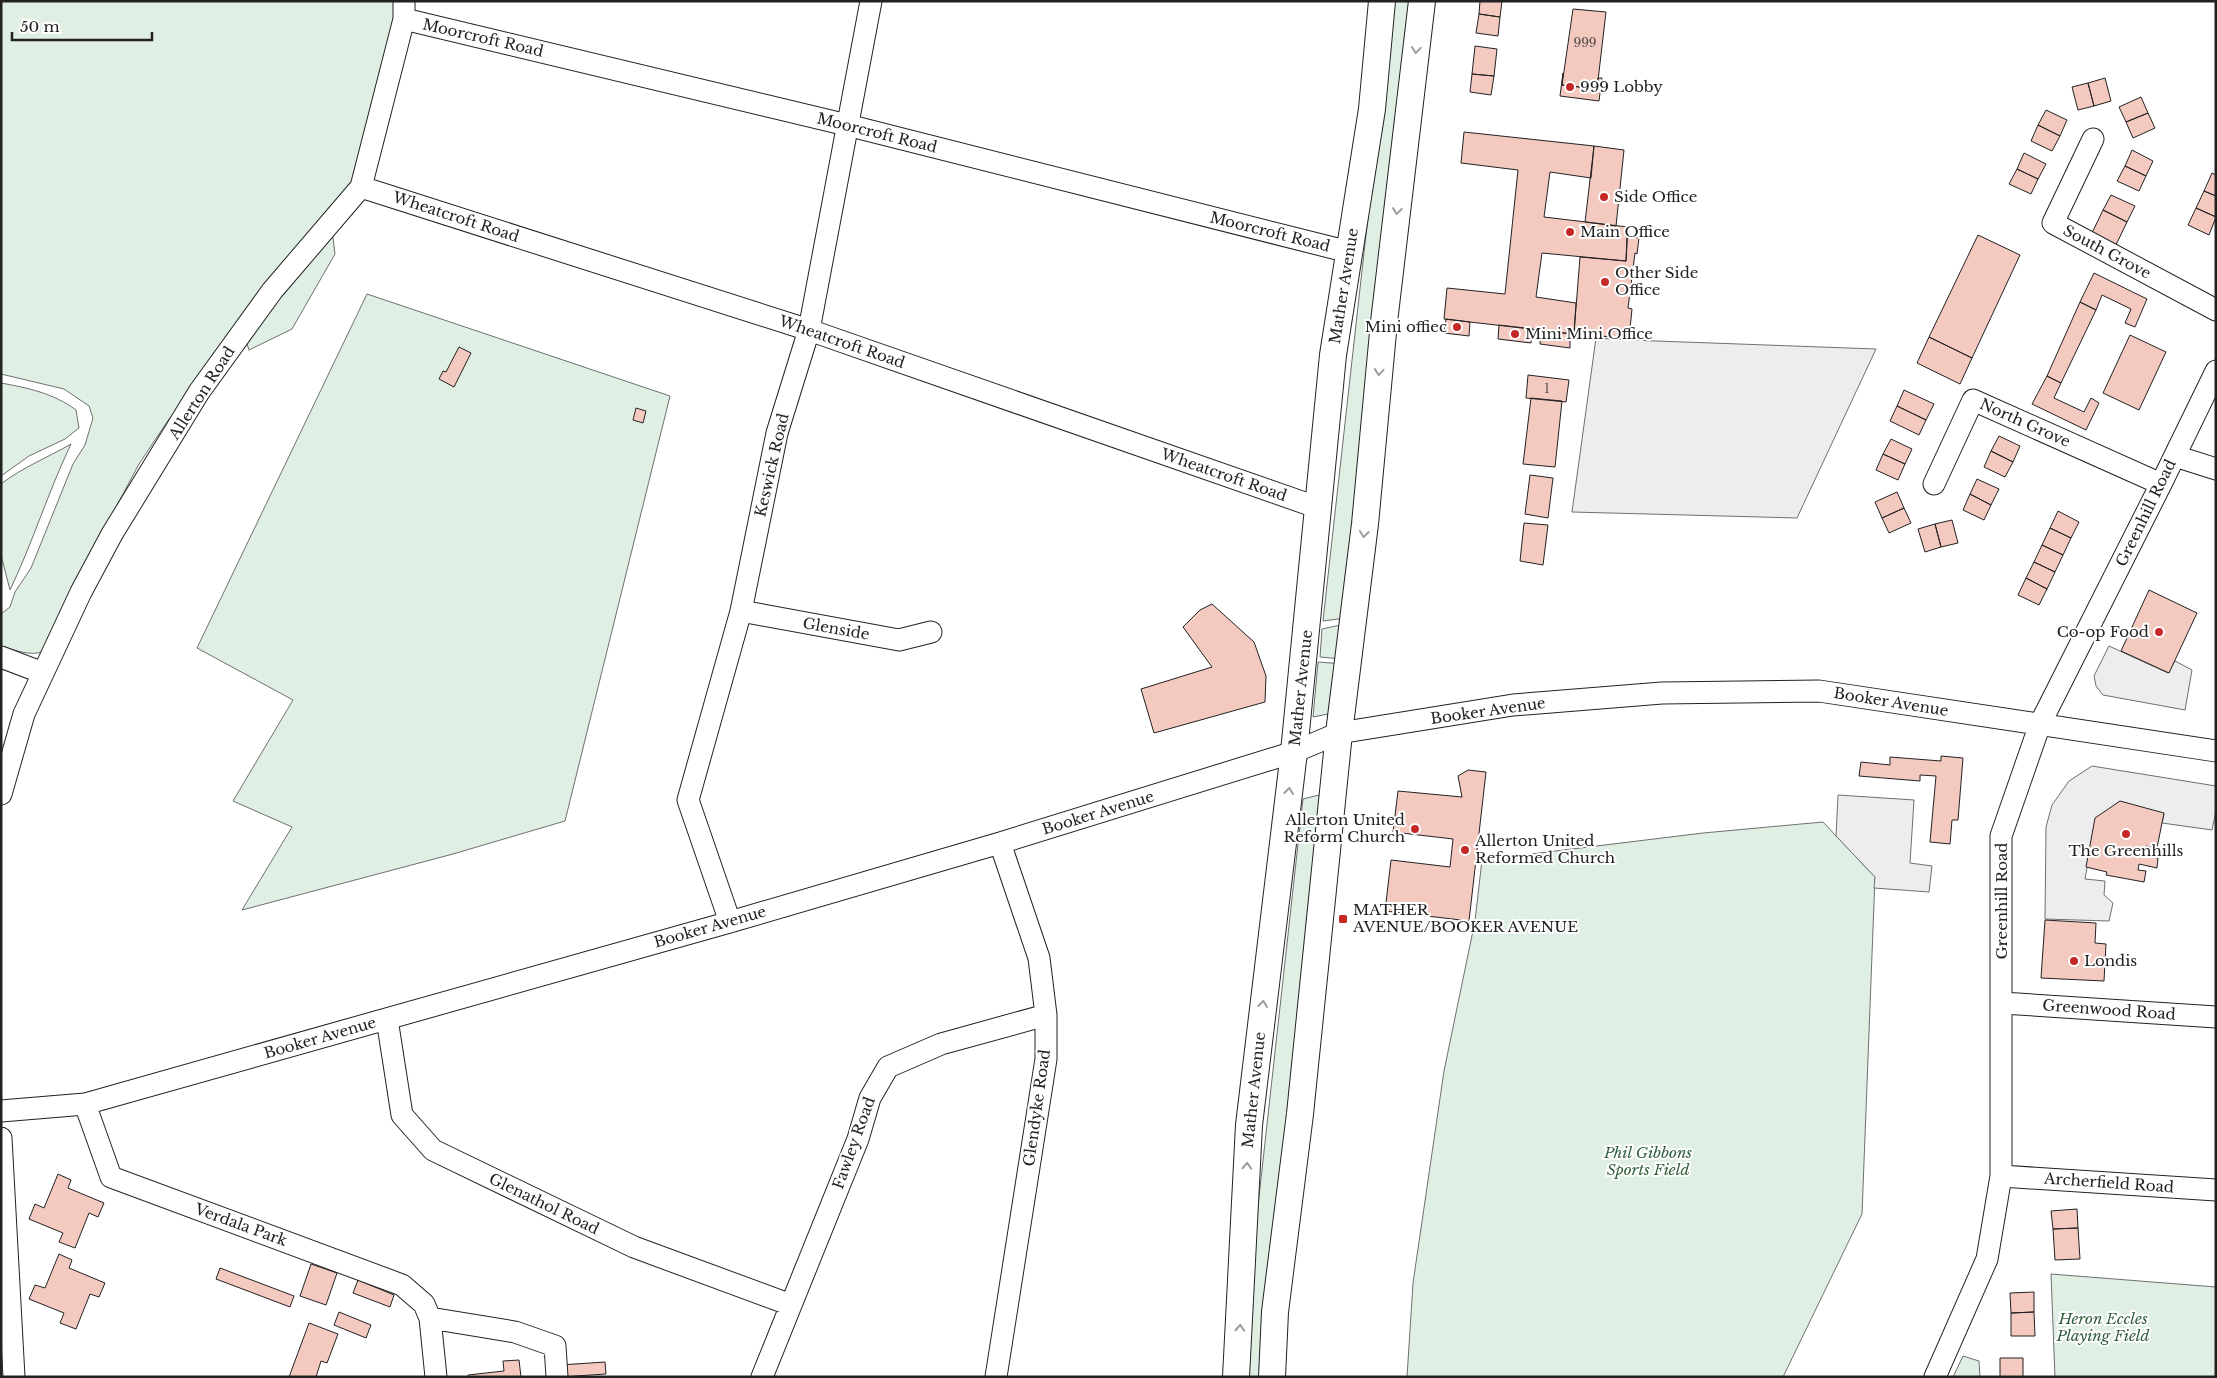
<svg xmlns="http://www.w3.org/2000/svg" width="2217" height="1378" viewBox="0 0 2217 1378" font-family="'Libre Baskerville',serif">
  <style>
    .green { fill: #e0efe3; stroke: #6f6f6f }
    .parking { fill: #ededed; stroke: #6f6f6f }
    .building { fill: #f3c9c0; stroke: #222 }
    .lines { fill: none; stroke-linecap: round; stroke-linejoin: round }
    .minor-casing { stroke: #222; stroke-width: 23 }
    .major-casing { stroke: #222; stroke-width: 28 }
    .minor { stroke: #fff; stroke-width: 21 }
    .major { stroke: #fff; stroke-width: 26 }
    .oneway { stroke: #9c9c9c }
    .poi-dot { fill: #c62828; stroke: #fff; stroke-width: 2 }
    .labels { text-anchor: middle; stroke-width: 4; stroke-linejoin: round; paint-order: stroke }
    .number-label { font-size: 12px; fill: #564c4a }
    .street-label { font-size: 15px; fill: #222; stroke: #fff }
    .poi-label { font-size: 15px; fill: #222; stroke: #fff; text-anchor: start }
    .park-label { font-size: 15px; font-style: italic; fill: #2f5e38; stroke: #fff }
  </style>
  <rect width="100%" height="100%" fill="#fff"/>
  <path class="green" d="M1 1H404L361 187 331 222 335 254 292 329 249 350 243 332 189 398 169 419 139 464 85 565 44 651C31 657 15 650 1 646V614L10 607 15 592 31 568 73 464 85 445 93 418 89 406 64 389 1 374Z
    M1392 1H1415L1346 618 1323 621Z
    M367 294 670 396 565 821 453 854 242 910 292 827 233 801 293 700 197 648Z
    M1 383C28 388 53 393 76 410L79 428 65 439 29 456 1 476Z
    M71 444C48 492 33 542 10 590L1 555V484C23 467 47 458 71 444Z
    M1345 624 1342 659 1320 657 1322 629Z
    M1318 662 1343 664 1338 712 1313 717Z
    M1327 793 1270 1377H1246L1253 1251 1303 799Z
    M1823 822 1875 877 1862 1214 1783 1377H1407L1413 1283 1444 1071 1475 921 1482 860 1703 833Z
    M2051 1274 2216 1287V1377H2055Z
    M1963 1356 1979 1361 1980 1377H1953Z"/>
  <path class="parking" d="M1596 338 1629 340 1876 349 1797 518 1572 512Z
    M2109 646 2168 673 2175 661 2192 670 2185 710 2103 695 2096 686 2094 676Z
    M2092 766 2216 786V811L2212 830 2162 823 2164 814 2096 818 2085 879 2105 881 2104 895 2113 903 2109 921 2045 919 2046 827 2052 805 2069 781Z
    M1838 795 1914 800 1910 863 1932 866 1929 892 1874 888 1875 877 1836 836Z"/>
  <path class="building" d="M1480 1H1502L1500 17 1479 14Z
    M1573 9 1606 12 1597 89 1562 85Z
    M1479 14 1500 17 1498 36 1476 33Z
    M1475 46 1497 49 1494 76 1472 74Z
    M1563 73 1562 85 1597 89 1598 78H1602L1599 101 1560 96Z
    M1472 74 1494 76 1491 95 1470 92Z
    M2105 78 2111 101 2094 106 2088 83Z
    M2088 83 2094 106 2078 110 2072 87Z
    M2141 97 2148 113 2126 122 2119 107Z
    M2046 110 2067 120 2060 136 2038 125Z
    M2148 113 2155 128 2133 138 2126 122Z
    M2038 125 2060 136 2052 151 2031 141Z
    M1464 132 1594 146 1591 178 1550 172 1544 217 1628 227 1626 261 1542 253 1536 297 1576 303 1574 334 1444 319 1447 288 1505 294 1518 170 1461 163Z
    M1594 146 1624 150 1616 226 1585 222Z
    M2132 150 2153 161 2146 176 2125 166Z
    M2024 153 2046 164 2038 179 2017 169Z
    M2125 166 2146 176 2139 191 2117 181Z
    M2017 169 2038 179 2031 194 2009 184Z
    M2212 173 2216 175V196L2204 191Z
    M2204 191 2216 196V217L2196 208Z
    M2111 195 2135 206 2127 222 2103 210Z
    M2196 208 2216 217 2209 235 2188 225Z
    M2103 210 2127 222 2115 247 2091 235Z
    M1978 235 2020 255 1972 358 1929 337Z
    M1627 236 1639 238 1637 254 1635 253 1628 308 1632 309 1629 339 1574 333 1580 257 1626 261Z
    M2094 273 2147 299 2135 327 2125 323 2131 309 2102 295 2096 310 2080 302Z
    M2080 302 2096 310 2061 383 2047 376Z
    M1446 319 1470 322 1469 336 1444 333Z
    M1499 325 1533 329 1531 343 1498 339Z
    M1541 330 1570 334V348L1540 344Z
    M2130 335 2166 352 2139 410 2103 393Z
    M1929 337 1972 358 1960 384 1917 363Z
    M459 347 471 353 454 387 439 379 443 371 446 372Z
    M1528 375 1569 380 1566 402 1526 398Z
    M2047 376 2061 383 2054 398 2084 412 2091 398 2099 403 2086 430 2032 404Z
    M1904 390 1934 404 1926 420 1897 406Z
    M1531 398 1562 401 1555 467 1523 464Z
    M1897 406 1926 420 1919 435 1890 421Z
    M636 408 646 411 643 423 633 420Z
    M1999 436 2020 446 2013 462 1991 451Z
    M1891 439 1912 449 1905 464 1883 454Z
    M1991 451 2013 462 2005 477 1984 467Z
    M1883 454 1905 464 1898 480 1876 470Z
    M1530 475 1553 478 1548 518 1525 514Z
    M1977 479 1999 489 1991 505 1970 494Z
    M1897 492 1904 508 1882 518 1875 502Z
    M1970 494 1991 505 1984 520 1963 510Z
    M1904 508 1911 523 1889 533 1882 518Z
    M2058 511 2079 522 2071 538 2050 528Z
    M1952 520 1958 543 1941 547 1935 524Z
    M1524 523 1548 525 1543 565 1520 561Z
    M1935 524 1941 547 1925 552 1918 529Z
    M2050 528 2071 538 2063 555 2042 545Z
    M2042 545 2063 555 2055 572 2034 562Z
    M2034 562 2055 572 2047 589 2026 578Z
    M2026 578 2047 589 2039 605 2018 595Z
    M2149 590 2197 613 2169 673 2121 651Z
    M1212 604 1254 642 1266 676 1265 702 1154 733 1141 689 1212 667 1183 627 1200 610Z
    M1941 756 1963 758 1958 820H1952L1950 844 1930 842 1936 776 1920 775V781L1859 776 1861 762 1890 765V757L1941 761Z
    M1468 770 1486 772 1469 921 1385 911 1391 860 1450 867 1453 839 1393 832 1398 791 1462 797 1458 776Z
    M2120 801 2164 813 2157 848 2146 846 2145 856 2158 858 2157 868 2139 864 2138 870 2146 871 2144 882 2106 875 2107 872 2086 867 2095 818Z
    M2045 920 2096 923 2095 943 2106 944 2104 981 2041 978Z
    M58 1174 71 1180 68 1188 104 1203 98 1217 89 1213 75 1248 59 1242 63 1233 29 1219 35 1204 44 1208Z
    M2077 1209 2078 1228 2053 1229 2051 1211Z
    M2078 1228 2080 1259 2055 1260 2053 1229Z
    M59 1254 72 1260 69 1268 105 1283 99 1297 90 1294 76 1329 60 1323 64 1313 29 1299 35 1285 45 1288Z
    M311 1264 337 1273 326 1305 300 1296Z
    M220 1268 294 1296 290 1307 216 1279Z
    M358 1280 394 1295 390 1307 353 1293Z
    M2034 1292V1312L2011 1313 2010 1293Z
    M339 1312 371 1325 366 1338 334 1325Z
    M2034 1312 2035 1336H2011V1313Z
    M309 1323 338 1334 327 1363 321 1361 316 1377H289Z
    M2000 1358H2023V1377H2000Z
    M519 1360 521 1377H468V1375L504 1371 503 1361Z
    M605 1362 606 1374 561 1377 560 1365Z"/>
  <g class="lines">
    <defs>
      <path id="minor" d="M404 19 847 125 1349 252
        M2093 139 2053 223 2216 310
        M361 187 809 330 1319 508
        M2175 456 2216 469
        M1934 484 1973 400 2161 484
        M741 611 899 640 931 632
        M1 657 43 673
        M1 794 24 714 81 592 112 534 199 392 272 291 361 187 404 19V1
        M730 922 688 800 741 611 777 433 809 330 871 1
        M2002 1003 2216 1017
        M387 1019 402 1115 433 1150 634 1247 791 1305
        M85 1104 111 1177 402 1285 424 1304 430 1318 436 1377
        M1 1111 85 1104 730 922 1000 843 1294 752 1339 733 1513 705 1662 693 1819 691 2216 751
        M1 1138 14 1377
        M2001 1176 2216 1190
        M430 1318 515 1332 555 1346 557 1377
        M762 1377 858 1139 870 1098 888 1067 941 1044 1046 1015
        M996 1377 1046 1059V1015L1039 958 1000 843
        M1935 1377 1987 1259 2001 1176V836L2040 724 2161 484 2216 371"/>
      <path id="major" d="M1236 1377 1249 1125 1294 752 1333 355 1372 109 1382 1
        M1272 1377 1275 1312 1300 1114 1339 733 1365 524 1384 322 1422 1"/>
    </defs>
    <use href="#minor" class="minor-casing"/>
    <use href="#major" class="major-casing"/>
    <use href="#minor" class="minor"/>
    <use href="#major" class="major"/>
  </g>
  <defs><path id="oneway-chevron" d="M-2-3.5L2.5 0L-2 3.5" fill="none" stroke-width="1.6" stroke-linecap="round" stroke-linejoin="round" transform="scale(1.25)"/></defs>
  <g class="oneway">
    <use href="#oneway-chevron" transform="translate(1416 50) rotate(97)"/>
    <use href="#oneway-chevron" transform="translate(1397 211) rotate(97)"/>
    <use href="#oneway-chevron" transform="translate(1379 372) rotate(95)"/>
    <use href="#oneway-chevron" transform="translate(1364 534) rotate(97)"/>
    <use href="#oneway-chevron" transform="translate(1289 791) rotate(-83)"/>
    <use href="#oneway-chevron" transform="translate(1263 1004) rotate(-83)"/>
    <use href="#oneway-chevron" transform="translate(1247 1166) rotate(-87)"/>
    <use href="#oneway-chevron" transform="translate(1240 1328) rotate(-87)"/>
  </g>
  <g class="poi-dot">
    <circle cx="1570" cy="87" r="5"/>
    <circle cx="1604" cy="197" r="5"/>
    <circle cx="1570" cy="232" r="5"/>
    <circle cx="1605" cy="282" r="5"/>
    <circle cx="1457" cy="327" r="5"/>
    <circle cx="1515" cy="334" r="5"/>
    <circle cx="2159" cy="632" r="5"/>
    <circle cx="1415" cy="829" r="5"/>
    <circle cx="2126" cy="834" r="5"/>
    <circle cx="1465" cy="850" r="5"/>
    <rect x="1338" y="914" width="10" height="10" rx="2.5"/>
    <circle cx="2074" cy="961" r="5"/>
  </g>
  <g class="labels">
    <g class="number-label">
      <text x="1585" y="47">999</text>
      <text x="1547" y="393">1</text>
    </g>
    <g class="street-label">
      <text transform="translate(483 38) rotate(13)" y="5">Moorcroft Road</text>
      <text transform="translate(877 133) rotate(14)" y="5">Moorcroft Road</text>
      <text transform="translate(456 217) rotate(18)" y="5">Wheatcroft Road</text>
      <text transform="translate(1270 232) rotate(14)" y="5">Moorcroft Road</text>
      <text transform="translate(2107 252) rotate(28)" y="5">South Grove</text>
      <text transform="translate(1344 286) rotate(-81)" y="5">Mather Avenue</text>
      <text transform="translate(842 342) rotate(19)" y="5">Wheatcroft Road</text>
      <text transform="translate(202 393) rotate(-57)" y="5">Allerton Road</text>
      <text transform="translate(2025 423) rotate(24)" y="5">North Grove</text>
      <text transform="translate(772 465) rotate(-77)" y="5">Keswick Road</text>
      <text transform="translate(1224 475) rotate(19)" y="5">Wheatcroft Road</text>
      <text transform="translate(2146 513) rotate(-64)" y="5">Greenhill Road</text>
      <text transform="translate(836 629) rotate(10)" y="5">Glenside</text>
      <text transform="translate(1301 688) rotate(-84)" y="5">Mather Avenue</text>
      <text transform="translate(1891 702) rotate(9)" y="5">Booker Avenue</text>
      <text transform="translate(1488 711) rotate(-8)" y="5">Booker Avenue</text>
      <text transform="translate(1098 813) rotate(-17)" y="5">Booker Avenue</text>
      <text transform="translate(2002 901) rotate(-90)" y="5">Greenhill Road</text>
      <text transform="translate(710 927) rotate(-16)" y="5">Booker Avenue</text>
      <text transform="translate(2109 1010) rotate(4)" y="5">Greenwood Road</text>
      <text transform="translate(320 1038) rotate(-16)" y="5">Booker Avenue</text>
      <text transform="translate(1254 1090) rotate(-84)" y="5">Mather Avenue</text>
      <text transform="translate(1037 1108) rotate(-82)" y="5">Glendyke Road</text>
      <text transform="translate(854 1143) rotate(-70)" y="5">Fawley Road</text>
      <text transform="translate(2109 1183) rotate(4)" y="5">Archerfield Road</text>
      <text transform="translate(544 1204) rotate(26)" y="5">Glenathol Road</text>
      <text transform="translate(241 1225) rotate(20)" y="5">Verdala Park</text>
    </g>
    <g class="poi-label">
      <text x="1580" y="92">999 Lobby</text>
      <text x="1614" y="202">Side Office</text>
      <text x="1580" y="237">Main Office</text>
      <text x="1615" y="278">Other Side<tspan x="1615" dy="17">Office</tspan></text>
      <text x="1447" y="332" text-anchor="end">Mini offiec</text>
      <text x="1525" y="339">Mini Mini Office</text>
      <text x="2149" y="637" text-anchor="end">Co-op Food</text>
      <text x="1405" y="825" text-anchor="end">Allerton United<tspan x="1405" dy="17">Reform Church</tspan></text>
      <text x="1475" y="846">Allerton United<tspan x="1475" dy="17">Reformed Church</tspan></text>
      <text x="2126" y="856" text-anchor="middle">The Greenhills</text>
      <text x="1353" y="915">MATHER<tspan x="1353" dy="17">AVENUE/BOOKER AVENUE</tspan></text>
      <text x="2084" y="966">Londis</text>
    </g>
    <g class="park-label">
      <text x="1648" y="1158">Phil Gibbons<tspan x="1648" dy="17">Sports Field</tspan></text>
      <text x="2103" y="1324">Heron Eccles<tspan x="2103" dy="17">Playing Field</tspan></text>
    </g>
  </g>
  <rect width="2217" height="1378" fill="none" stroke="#222222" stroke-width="5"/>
  <path d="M12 32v8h140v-8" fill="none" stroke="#222222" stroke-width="2.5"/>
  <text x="20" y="32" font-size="15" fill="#222222" stroke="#ffffff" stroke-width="4" paint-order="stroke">50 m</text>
</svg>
